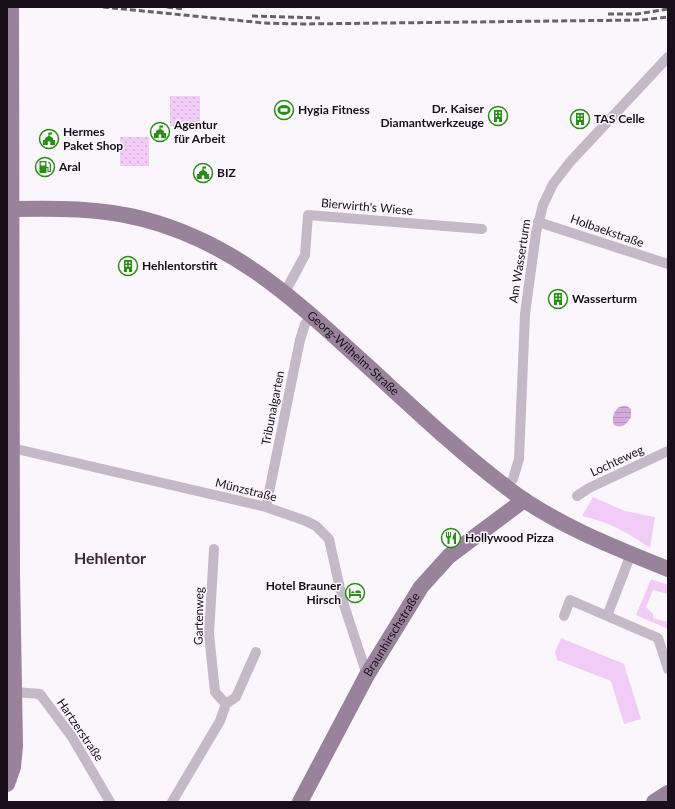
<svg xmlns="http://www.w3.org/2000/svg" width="675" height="809" viewBox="0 0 675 809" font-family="Lato,sans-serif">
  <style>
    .green { fill: #f1ccf7 }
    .garden { fill: url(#garden-dots) }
    .water { fill: url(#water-rules) }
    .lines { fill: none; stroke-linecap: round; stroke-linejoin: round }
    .minor { stroke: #c4b9c6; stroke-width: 10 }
    .primary { stroke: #98839b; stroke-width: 16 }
    .rail { stroke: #69616a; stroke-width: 3; stroke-dasharray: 6 3; stroke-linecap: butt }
    .labels { text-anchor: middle; stroke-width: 3; stroke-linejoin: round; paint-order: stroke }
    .poi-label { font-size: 12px; font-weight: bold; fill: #180f1a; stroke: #fbf6fc; text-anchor: start }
    .street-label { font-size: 12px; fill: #180f1a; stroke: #fbf6fc }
    .district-label { font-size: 16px; font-weight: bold; fill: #3c283f; stroke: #fbf6fc }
  </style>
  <defs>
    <pattern id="garden-dots" width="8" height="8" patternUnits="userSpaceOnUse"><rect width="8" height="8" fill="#f1ccf7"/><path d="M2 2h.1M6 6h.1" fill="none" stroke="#ceaed3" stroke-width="1.8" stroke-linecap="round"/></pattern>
    <pattern id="water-rules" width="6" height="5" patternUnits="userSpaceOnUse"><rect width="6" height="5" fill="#d5aadd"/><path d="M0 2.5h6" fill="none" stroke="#b691bd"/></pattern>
  </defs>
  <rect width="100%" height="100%" fill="#fbf6fc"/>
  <path class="green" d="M593 497 625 511 655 517 650 548C627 532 609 522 582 516Z
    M651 579 668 585V594L653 590 646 607 653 614V618L667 622 668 620V629L636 615Z
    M561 638 624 664 641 719 624 724 611 681 557 660 555 652Z"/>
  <path class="garden" d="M170 96H200V126H170Z
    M120 137H149V166H120Z"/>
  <path class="water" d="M622 406H627L631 409V417C627 424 622 429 614 425 611 417 614 409 622 406Z"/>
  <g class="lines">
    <path class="minor" d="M538 222 668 264
      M285 292 305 255 308 215 482 229
      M12 448 266 507 306 521 316 526 329 539 343 602 367 675
      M506 487 513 479 519 459 525 314 536 233 543 205 553 184 570 162 668 57
      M577 496 589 488 668 451
      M266 507 300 340 305 324 313 316
      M214 549 209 634 215 692 226 704
      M631 554 607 616 658 638 668 669
      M564 616 570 600 607 616
      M15 692 40 694 72 737 110 802
      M172 802 220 721 226 704 236 697 256 652"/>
    <g class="primary">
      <path id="s1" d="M12 209C56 208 100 208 143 219 231 242 287 293 352 352 403 398 452 446 506 487 554 524 613 547 668 569"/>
      <path d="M7 784 13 767 15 746 12 573 11 7"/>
      <path id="s2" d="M300 802 367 675 421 587 449 556 524 500"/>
      <path d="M654 802 668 793"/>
    </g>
    <path class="rail" d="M103 7 264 23 302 24 641 20 668 17
      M167 7 184 9
      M608 14H637L668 9
      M252 16 320 18"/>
  </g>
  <defs>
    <symbol id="stadium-ring" viewBox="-11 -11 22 22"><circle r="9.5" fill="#fbf6fc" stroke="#269012" stroke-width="1.5"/><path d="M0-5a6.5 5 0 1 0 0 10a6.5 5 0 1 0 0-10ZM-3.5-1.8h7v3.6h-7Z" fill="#269012"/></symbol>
    <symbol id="building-ring" viewBox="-11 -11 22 22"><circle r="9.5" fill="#fbf6fc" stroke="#269012" stroke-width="1.5"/><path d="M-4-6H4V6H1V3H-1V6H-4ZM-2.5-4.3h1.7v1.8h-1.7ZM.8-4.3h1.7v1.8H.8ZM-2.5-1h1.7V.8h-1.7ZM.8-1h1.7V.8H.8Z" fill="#269012"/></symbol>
    <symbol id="civic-ring" viewBox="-11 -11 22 22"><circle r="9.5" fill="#fbf6fc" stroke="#269012" stroke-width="1.5"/><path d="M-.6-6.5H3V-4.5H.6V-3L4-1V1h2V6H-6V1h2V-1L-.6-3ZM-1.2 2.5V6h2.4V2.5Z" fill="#269012"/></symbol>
    <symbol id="fuel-ring" viewBox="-11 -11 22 22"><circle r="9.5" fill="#fbf6fc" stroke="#269012" stroke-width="1.5"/><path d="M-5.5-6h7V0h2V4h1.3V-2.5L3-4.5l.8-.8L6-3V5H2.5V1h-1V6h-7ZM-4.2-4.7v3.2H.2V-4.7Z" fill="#269012"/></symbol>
    <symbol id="restaurant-ring" viewBox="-11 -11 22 22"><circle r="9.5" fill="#fbf6fc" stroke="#269012" stroke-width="1.5"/><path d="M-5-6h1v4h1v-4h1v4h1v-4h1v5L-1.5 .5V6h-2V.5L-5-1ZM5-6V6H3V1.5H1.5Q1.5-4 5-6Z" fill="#269012"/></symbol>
    <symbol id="hotel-ring" viewBox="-11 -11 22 22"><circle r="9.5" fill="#fbf6fc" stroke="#269012" stroke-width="1.5"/><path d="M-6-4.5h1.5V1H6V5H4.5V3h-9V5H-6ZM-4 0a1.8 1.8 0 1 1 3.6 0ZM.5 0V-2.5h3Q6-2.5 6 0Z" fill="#269012"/></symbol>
  </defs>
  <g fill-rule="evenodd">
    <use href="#stadium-ring" x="273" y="99" width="22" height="22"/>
    <use href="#building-ring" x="487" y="105" width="22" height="22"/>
    <use href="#building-ring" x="569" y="108" width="22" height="22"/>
    <use href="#civic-ring" x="149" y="121" width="22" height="22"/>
    <use href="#civic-ring" x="38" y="128" width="22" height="22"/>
    <use href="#fuel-ring" x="34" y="156" width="22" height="22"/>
    <use href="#civic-ring" x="192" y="162" width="22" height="22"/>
    <use href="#building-ring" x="117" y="255" width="22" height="22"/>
    <use href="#building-ring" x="547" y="288" width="22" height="22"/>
    <use href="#restaurant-ring" x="440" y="527" width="22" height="22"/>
    <use href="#hotel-ring" x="344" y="582" width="22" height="22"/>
  </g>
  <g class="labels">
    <g class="poi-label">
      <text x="484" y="113" text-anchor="end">Dr. Kaiser<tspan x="484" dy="14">Diamantwerkzeuge</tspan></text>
      <text x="298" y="114">Hygia Fitness</text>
      <text x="594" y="123">TAS Celle</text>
      <text x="174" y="129">Agentur<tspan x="174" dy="14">für Arbeit</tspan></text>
      <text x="63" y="136">Hermes<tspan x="63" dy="14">Paket Shop</tspan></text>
      <text x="59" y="171">Aral</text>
      <text x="217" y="177">BIZ</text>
      <text x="142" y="270">Hehlentorstift</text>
      <text x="572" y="303">Wasserturm</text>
      <text x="465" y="542">Hollywood Pizza</text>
      <text x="341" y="590" text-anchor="end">Hotel Brauner<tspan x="341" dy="14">Hirsch</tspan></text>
    </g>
    <g class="street-label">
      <text transform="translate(367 207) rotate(5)" y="4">Bierwirth's Wiese</text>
      <text transform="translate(607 231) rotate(19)" y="4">Holbaekstraße</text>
      <text transform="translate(520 261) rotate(-81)" y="4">Am Wasserturm</text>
      <text dy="4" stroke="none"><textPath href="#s1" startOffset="384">Georg-Wilhelm-Straße</textPath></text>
      <text transform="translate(273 408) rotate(-79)" y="4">Tribunalgarten</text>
      <text transform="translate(617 461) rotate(-25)" y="4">Lochteweg</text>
      <text transform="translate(246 490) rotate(14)" y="4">Münzstraße</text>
      <text transform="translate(199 616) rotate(-89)" y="4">Gartenweg</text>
      <text dy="4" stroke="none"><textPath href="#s2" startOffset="191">Braunhirschstraße</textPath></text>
      <text transform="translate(80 730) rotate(56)" y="4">Hartzerstraße</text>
    </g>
    <g class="district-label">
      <text x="110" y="564">Hehlentor</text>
    </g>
  </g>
  <rect width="675" height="809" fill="none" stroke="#180f1a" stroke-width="16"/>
</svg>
